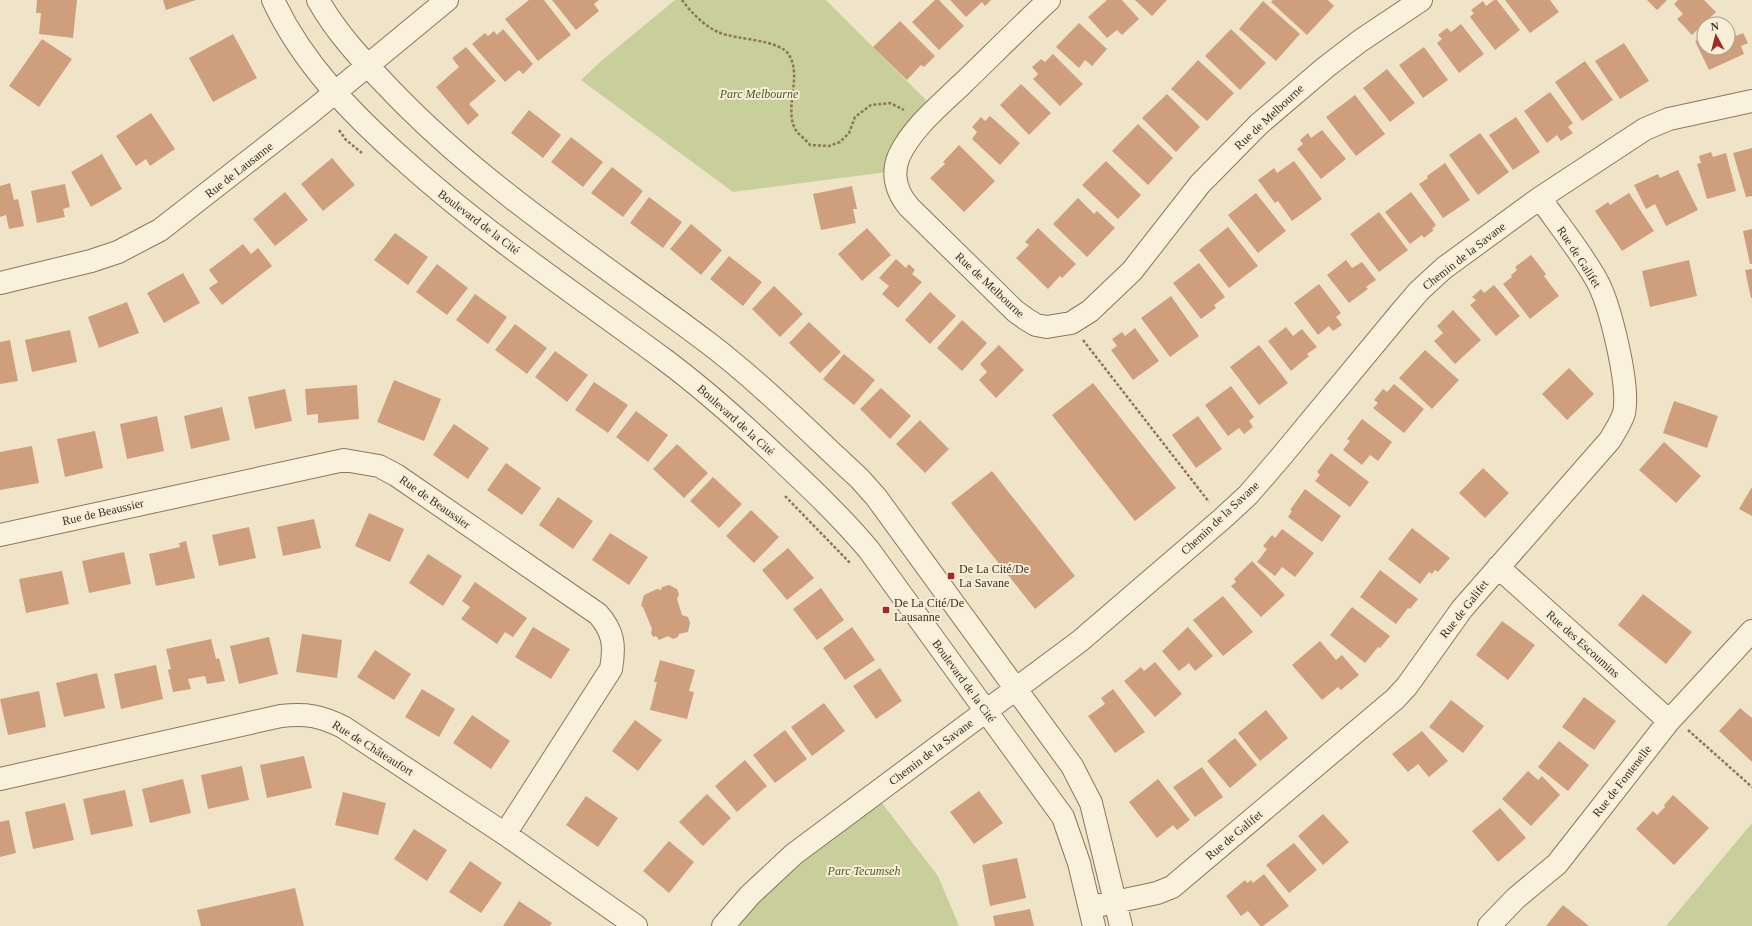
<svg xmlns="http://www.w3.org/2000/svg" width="1752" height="926" viewBox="0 0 1752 926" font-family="'Times New Roman',serif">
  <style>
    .green { fill: #c9cf9b }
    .building { fill: #cf9f7d }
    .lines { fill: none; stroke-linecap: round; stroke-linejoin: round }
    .minor-casing { stroke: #8d765c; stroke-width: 24 }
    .path { stroke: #8d765c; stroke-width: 2.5; stroke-dasharray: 3 2; stroke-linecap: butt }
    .minor { stroke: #faf1dc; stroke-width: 22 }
    .poi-dot { fill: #9e2a2b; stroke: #f7eed8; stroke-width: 1.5 }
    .labels { text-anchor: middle; stroke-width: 4; stroke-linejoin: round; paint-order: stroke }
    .park-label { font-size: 12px; font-style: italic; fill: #4d5a26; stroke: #f7eed8 }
    .street-label { font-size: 12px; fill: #3d2e20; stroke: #f7eed8 }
    .poi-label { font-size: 12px; fill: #3d2e20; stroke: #f7eed8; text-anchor: start }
  </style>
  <rect width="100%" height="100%" fill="#f0e4c8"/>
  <path class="green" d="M675 0H826L935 109 895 171 733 192 581 80 600 62Z
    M875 794 938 876 959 926H723Z
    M1752 823V926H1666Z"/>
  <path class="building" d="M37 0H77L73 38 39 34 41 13H36Z
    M163 0H196L166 10Z
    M529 0H544L571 35 538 61 505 19Z
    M552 0H599L594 4 599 11 576 30Z
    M935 0H939L964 26 939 50 912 22Z
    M950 0H991L985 6 982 2 966 17Z
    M1107 0H1122L1139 19 1122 35 1117 30 1107 38 1088 17Z
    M1135 0H1167L1152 16Z
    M1273 0H1328L1334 6 1307 35 1271 2Z
    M1494 0H1497L1520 30 1495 50 1470 17 1474 13 1471 10 1483 1 1486 6Z
    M1505 0H1550L1559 12 1530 33Z
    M1647 0H1667L1657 10Z
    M1678 0H1704L1716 12 1692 35 1677 19 1683 14 1674 4Z
    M1263 1 1300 34 1276 61 1239 29Z
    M900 21 935 56 924 67 921 65 907 80 873 47Z
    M1079 23 1107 49 1092 66 1085 60 1079 68 1056 47Z
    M1461 24 1484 54 1459 73 1437 43 1442 39 1438 35 1447 28 1451 32Z
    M1731 25 1736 36 1743 33 1748 43 1741 46 1744 54 1709 70 1695 41 1704 37V48H1728V26Z
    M503 29 533 64 523 74 519 70 505 82 472 44 485 33 488 36 494 31 497 35Z
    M1231 29 1266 63 1240 90 1205 56Z
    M233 34 257 78 213 102 189 58Z
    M42 39 72 59 39 107 9 86Z
    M1624 43 1649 81 1620 99 1595 61Z
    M466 47 496 81 469 104 479 115 468 125 436 87 459 67 452 58Z
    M1424 47 1448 80 1423 98 1399 65Z
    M1053 54 1083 84 1060 106 1033 79 1038 74 1032 67 1041 59 1045 62Z
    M1198 60 1234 93 1207 121 1171 89Z
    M1585 61 1613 100 1582 121 1555 82Z
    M1387 69 1415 103 1390 122 1363 88Z
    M1021 84 1051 113 1029 135 1000 105Z
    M1550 92 1573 123 1568 127 1573 133 1561 141 1557 135 1547 143 1524 111Z
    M1167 94 1200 127 1176 152 1142 118Z
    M1355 95 1385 134 1356 156 1326 117Z
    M529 110 561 135 543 158 511 133Z
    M151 113 175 149 150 166 146 159 136 166 116 136Z
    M990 116 1020 143 1000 165 972 139 977 132 972 127 981 117 985 121Z
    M1516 117 1540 152 1513 170 1489 135Z
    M1138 124 1173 158 1148 185 1112 151Z
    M1322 130 1346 159 1321 179 1297 149 1303 144 1300 140 1308 133 1311 138Z
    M1480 133 1509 172 1478 195 1449 155Z
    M571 137 603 162 583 187 551 162Z
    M959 145 995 181 964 212 930 178 945 164 943 162Z
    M1752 148V196L1746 197 1733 153Z
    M1711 152 1713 157 1726 153 1736 191 1707 199 1697 164 1701 163 1699 156Z
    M102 154 122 189 91 207 71 172Z
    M332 158 355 185 323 211 301 184Z
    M1106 161 1141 195 1118 219 1082 185Z
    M1294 161 1322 199 1292 221 1278 201 1275 203 1258 180 1274 168 1277 173Z
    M1445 163 1470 200 1443 218 1419 184 1428 178 1427 176Z
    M612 167 643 191 623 217 591 193Z
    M1678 170 1698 210 1666 226 1655 204 1646 209 1634 185 1658 174 1660 178Z
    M10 183 14 200 18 199 24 226 9 229 6 215 0 217V186Z
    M65 184 70 207 63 209 65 217 37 223 31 191Z
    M852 186 857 209H853L856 223 821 230 813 194Z
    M285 192 308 220 275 246 253 219Z
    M1411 192 1436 225 1432 229 1434 230 1424 238 1422 235 1410 244 1385 212Z
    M1256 193 1286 231 1258 253 1228 215Z
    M1629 193 1654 231 1622 251 1595 211 1608 202 1610 205Z
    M649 197 682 222 663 248 630 223Z
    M1078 198 1094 214 1097 211 1115 228 1087 257 1053 224Z
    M1379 212 1408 250 1379 272 1350 234Z
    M691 224 722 250 701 275 670 249Z
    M1228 227 1258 266 1229 288 1199 250Z
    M867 228 891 255 862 281 838 254Z
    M1038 228 1076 264 1062 278 1060 276 1048 289 1016 258 1029 245 1025 242Z
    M1752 229V264H1750L1743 231Z
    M395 233 428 257 408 285 374 260Z
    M243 244 251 254 258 248 272 266 222 305 209 288 218 282 209 270Z
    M1531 255 1546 274 1544 276 1559 296 1530 319 1503 284 1512 277 1511 275 1517 270 1515 267Z
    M729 256 762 282 743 306 710 279Z
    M896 259 906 268 909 264 915 270 912 274 922 282 898 308 882 294 889 286 879 278Z
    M1346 260 1352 268 1362 262 1376 280 1366 287 1368 289 1349 303 1327 275Z
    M1689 260 1697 296 1650 307 1642 271Z
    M1199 263 1225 297 1214 305 1216 308 1201 319 1173 283Z
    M437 264 468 288 447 315 416 292Z
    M1752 269V298H1751L1745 270Z
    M183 273 200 303 164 323 147 293Z
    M1319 284 1341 313 1336 317 1342 325 1333 331 1329 326 1318 335 1294 303Z
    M1494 285 1520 316 1496 336 1470 305 1476 300 1472 297 1481 289 1484 293Z
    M774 286 803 314 780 337 752 309Z
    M930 292 956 316 930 344 905 320Z
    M475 294 507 317 488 344 456 320Z
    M1171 296 1199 336 1170 357 1141 318Z
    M127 302 139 333 99 348 88 317Z
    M1453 310 1481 340 1455 364 1434 341 1443 333 1437 326Z
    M962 320 987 343 962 371 937 348Z
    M809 322 841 352 820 373 789 343Z
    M515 324 547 348 527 374 495 350Z
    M1286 327 1293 336 1302 329 1317 347 1307 354 1309 356 1291 371 1268 341Z
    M1135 328 1159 361 1133 380 1111 350 1117 346 1112 339 1122 332 1125 336Z
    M70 330 77 362 32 372 25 340Z
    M10 340 18 381 0 384V342Z
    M999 345 1024 370 996 398 979 380 987 372 980 364Z
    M1259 345 1288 383 1259 405 1230 367Z
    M1425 350 1459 380 1432 409 1399 378Z
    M555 351 588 375 567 402 535 377Z
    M844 354 875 380 854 405 823 379Z
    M1569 368 1594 394 1567 420 1542 394Z
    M394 380 441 399 424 441 377 422Z
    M594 382 628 405 608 433 575 410Z
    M1093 383 1176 488 1135 521 1052 415Z
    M1394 384 1424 409 1404 433 1373 408 1378 403 1374 400 1383 389 1387 392Z
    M357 385 359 419 318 423V414L307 415 305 389Z
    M1231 386 1254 417 1249 421 1253 427 1244 434 1239 428 1228 436 1205 405Z
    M881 388 911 416 890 439 860 409Z
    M285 389 292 421 255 429 248 397Z
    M1674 401 1718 416 1707 448 1663 433Z
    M222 407 230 440 191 449 184 416Z
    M636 411 668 435 648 462 616 437Z
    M157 416 164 451 127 459 120 424Z
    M1198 416 1222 449 1196 468 1172 435Z
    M1362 419 1392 442 1378 461 1370 455 1362 465 1343 450 1350 441 1347 439Z
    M920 420 949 449 925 473 896 444Z
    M454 424 489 448 468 479 433 455Z
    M95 431 103 468 65 477 57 439Z
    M1664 442 1701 476 1676 503 1639 470Z
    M677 444 708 473 684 498 653 469Z
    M32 446 39 483 0 490V452Z
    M1331 453 1369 482 1350 507 1315 481 1320 475 1317 472Z
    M506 463 541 488 522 515 487 490Z
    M1483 468 1509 493 1485 518 1459 493Z
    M992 471 1075 576 1035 609 951 503Z
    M713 477 742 504 719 528 690 501Z
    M1752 487V516L1739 509Z
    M1305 489 1341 516 1322 542 1288 517 1292 511 1290 510Z
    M558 497 593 521 573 549 539 525Z
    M751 510 779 537 754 563 726 536Z
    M369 513 404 529 390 562 355 546Z
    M314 519 321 548 283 556 277 527Z
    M249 527 256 558 219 566 212 535Z
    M1412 528 1450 558 1438 572 1435 570 1432 574 1429 572 1420 584 1388 559Z
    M1282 529 1314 553 1295 577 1282 567 1275 576 1257 562 1267 549 1263 546 1272 535 1275 538Z
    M610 533 648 557 629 585 592 560Z
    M186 541 195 578 156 586 149 554 180 547 179 543Z
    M788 548 814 578 787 600 762 570Z
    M124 552 131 584 89 593 82 561Z
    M428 554 462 576 443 606 409 583Z
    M1252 561 1285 595 1261 617 1231 586 1236 582 1234 579Z
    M1380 570 1418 599 1410 609 1408 608 1396 624 1360 597Z
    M62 571 69 604 26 613 19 579Z
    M475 582 527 618 513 637 505 632 497 644 461 619 470 607 462 601Z
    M669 585 677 589 679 594 677 599 682 615 688 617 690 623 688 632 679 634 678 637 673 639 668 636 659 640 656 636 653 637 651 633 652 629 643 607 641 606 644 595 657 589 661 590 662 587Z
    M821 588 844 620 817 640 793 609Z
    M1643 594 1692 632 1666 664 1618 625Z
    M1223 596 1253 632 1223 656 1193 620Z
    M1352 607 1390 636 1380 648 1378 647 1365 663 1330 635Z
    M1502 621 1535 645 1508 680 1476 655Z
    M533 627 570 649 551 679 515 657Z
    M852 627 875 660 845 680 823 648Z
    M1188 627 1213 656 1195 671 1189 663 1179 671 1162 651Z
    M302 634 342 640 337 678 296 672Z
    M269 637 278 674 239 684 230 646Z
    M211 639 216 659 219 658 225 681 207 684 205 676 188 679 191 689 173 692 168 670 171 669 166 649Z
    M1320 641 1336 660 1342 655 1359 675 1341 690 1338 687 1322 700 1292 665Z
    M375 650 411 674 394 700 357 677Z
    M660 660 695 670 689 691 694 692 687 719 650 710 657 682H654Z
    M1155 662 1182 694 1155 717 1124 681 1141 667 1144 671Z
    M156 665 163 699 121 709 114 674Z
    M880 668 902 701 876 719 853 686Z
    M97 673 105 708 64 717 56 683Z
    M422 689 455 709 439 737 405 717Z
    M1113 689 1145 732 1115 753 1088 716 1105 704 1101 698Z
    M39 691 46 727 8 735 0 699Z
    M1584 697 1616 721 1594 750 1562 727Z
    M1451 700 1484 726 1463 753 1429 727Z
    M824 703 845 731 812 756 791 727Z
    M1740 708 1752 718V762L1719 731Z
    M1266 710 1288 738 1260 761 1238 733Z
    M472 715 510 741 491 769 453 743Z
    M635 720 662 740 638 771 612 751Z
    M785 730 807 759 775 783 753 755Z
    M1422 731 1448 761 1429 777 1418 764 1408 772 1392 754Z
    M1235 738 1257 765 1230 788 1207 761Z
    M1559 741 1589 765 1568 791 1538 767Z
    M304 756 312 788 267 798 260 765Z
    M745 760 767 786 737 812 715 786Z
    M242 766 249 800 208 809 201 775Z
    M1202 767 1223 797 1195 817 1173 787Z
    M1528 771 1538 780 1542 776 1560 795 1531 826 1502 799Z
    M183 779 191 813 150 823 142 789Z
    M1158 779 1190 820 1177 830 1173 825 1157 838 1129 802Z
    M125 790 133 826 91 835 83 799Z
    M979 791 1003 823 974 844 950 812Z
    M343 792 386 803 378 835 335 825Z
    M707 794 731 818 703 846 679 822Z
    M1673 795 1709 828 1674 865 1636 829 1653 811 1657 815 1665 807 1664 805Z
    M586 796 618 818 598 847 566 825Z
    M65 803 74 840 33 849 25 812Z
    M1500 808 1526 838 1498 862 1472 831Z
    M1323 814 1349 842 1323 865 1298 836Z
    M9 820 16 853 0 857V822Z
    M414 829 447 850 427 881 394 859Z
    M669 841 694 862 669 893 643 871Z
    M1294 843 1317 870 1289 893 1266 865Z
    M1017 858 1026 898 990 906 982 865Z
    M470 861 502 883 481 913 449 892Z
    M1264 874 1289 906 1263 926H1260L1248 911 1241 916 1226 896 1245 880 1247 883 1251 880 1253 883Z
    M295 888 304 926H201L197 910Z
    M519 901 552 923 550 926H503Z
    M1563 905 1589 926H1546Z
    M1030 909 1034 926H995L993 916Z"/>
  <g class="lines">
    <defs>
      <path id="minor" d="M273 0C302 63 353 115 405 161 486 234 577 295 665 360 701 387 735 417 768 448 803 481 838 513 869 550L1063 817 1079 863 1094 926
        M318 0C336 32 361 59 386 85 480 185 598 260 707 342 761 383 809 432 859 478L876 497 1072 766 1091 803 1121 926
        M1049 0C1019 28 990 57 961 85 939 106 912 128 899 156 891 175 897 193 909 207L1015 311 1026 319 1036 325 1047 327 1071 323 1090 311 1132 271 1200 184 1259 124 1326 67 1360 41 1421 0
        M0 283 91 261 118 252 160 230 310 113 447 0
        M0 535 344 460 379 466 396 475 598 614C614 632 615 646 611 669L505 834
        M1498 567 1669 721
        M0 779 281 716C306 713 321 716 343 727L505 834 636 926
        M1101 905 1157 893 1172 887 1395 699 1407 686 1462 609 1610 440C1615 431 1621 423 1624 413 1630 386 1610 303 1596 279 1580 251 1559 225 1540 198
        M723 926 750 895 794 854 1080 641 1222 519 1248 495 1280 458 1401 312 1419 291 1444 268 1540 198 1645 129 1669 119 1752 101
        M1489 926 1516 898 1557 864 1669 721 1752 631"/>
    </defs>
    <use href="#minor" class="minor-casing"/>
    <path class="path" d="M682 0C691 12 704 26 718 32 735 40 780 39 789 55 803 78 782 111 797 132 801 136 806 140 810 145L829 146 840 142 849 133 855 117 871 105 890 103 904 110
      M339 130 346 140 362 153
      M1083 340 1209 502
      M785 496 851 564
      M1688 730 1752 787"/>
    <use href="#minor" class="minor"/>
  </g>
  <g class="poi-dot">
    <rect x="947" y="572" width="8" height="8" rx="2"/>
    <rect x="882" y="606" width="8" height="8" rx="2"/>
  </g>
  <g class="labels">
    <g class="park-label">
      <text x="759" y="98">Parc Melbourne</text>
      <text x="864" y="875">Parc Tecumseh</text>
    </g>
    <g class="street-label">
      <text transform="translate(1269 117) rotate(-43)" y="4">Rue de Melbourne</text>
      <text transform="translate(239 170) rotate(-38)" y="4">Rue de Lausanne</text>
      <text transform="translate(479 222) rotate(37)" y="4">Boulevard de la Cité</text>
      <text transform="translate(1464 256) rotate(-38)" y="4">Chemin de la Savane</text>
      <text transform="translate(1579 257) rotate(57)" y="4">Rue de Galifet</text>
      <text transform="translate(990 285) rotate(43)" y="4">Rue de Melbourne</text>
      <text transform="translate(736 420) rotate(42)" y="4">Boulevard de la Cité</text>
      <text transform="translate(435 502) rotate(35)" y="4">Rue de Beaussier</text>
      <text transform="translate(103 512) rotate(-13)" y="4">Rue de Beaussier</text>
      <text transform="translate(1220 518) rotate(-43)" y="4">Chemin de la Savane</text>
      <text transform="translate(1464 609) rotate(-52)" y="4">Rue de Galifet</text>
      <text transform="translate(1583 644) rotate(42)" y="4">Rue des Escoumins</text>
      <text transform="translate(964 681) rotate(54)" y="4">Boulevard de la Cité</text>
      <text transform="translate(373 748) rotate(32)" y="4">Rue de Châteaufort</text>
      <text transform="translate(931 752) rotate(-37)" y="4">Chemin de la Savane</text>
      <text transform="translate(1622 781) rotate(-52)" y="4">Rue de Fontenelle</text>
      <text transform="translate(1234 835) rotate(-40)" y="4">Rue de Galifet</text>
    </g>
    <g class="poi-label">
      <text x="959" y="573">De La Cité/De<tspan x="959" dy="14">La Savane</tspan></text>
      <text x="894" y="607">De La Cité/De<tspan x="894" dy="14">Lausanne</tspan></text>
    </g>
  </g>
  <g transform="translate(1716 36) rotate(353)"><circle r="19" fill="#f7eed8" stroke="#ada18e"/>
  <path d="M0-3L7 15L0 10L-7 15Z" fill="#9e2a2b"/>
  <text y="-6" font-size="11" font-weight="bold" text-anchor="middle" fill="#3d2e20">N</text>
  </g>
</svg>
